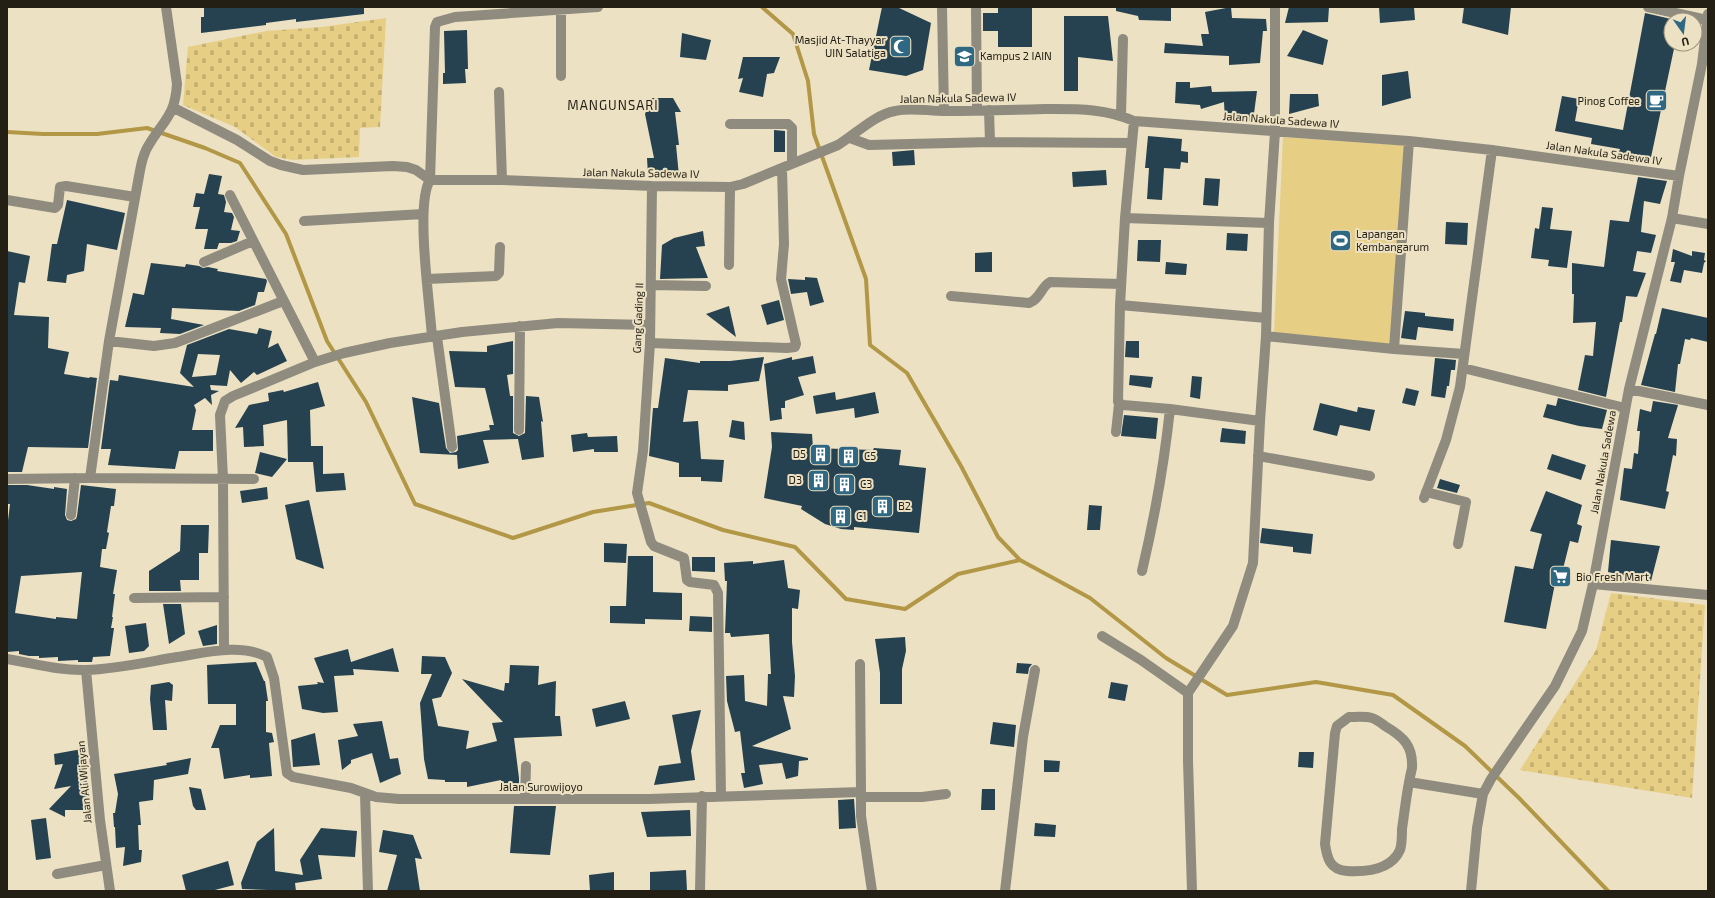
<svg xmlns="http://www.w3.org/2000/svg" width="1715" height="898" viewBox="0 0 1715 898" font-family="'Exo 2',sans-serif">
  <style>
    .cemetery { fill: url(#cemetery-stones) }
    .pitch { fill: #e7ce85 }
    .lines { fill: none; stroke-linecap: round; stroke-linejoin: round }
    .stream { stroke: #b29746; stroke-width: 4 }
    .building { fill: #264250; fill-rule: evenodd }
    .minor { stroke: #8f8b7e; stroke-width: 10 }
    .labels { text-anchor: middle; stroke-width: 4; stroke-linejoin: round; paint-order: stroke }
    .poi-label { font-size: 11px; fill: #231f14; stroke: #ece1c3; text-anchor: start }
    .street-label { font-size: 11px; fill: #231f14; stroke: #ece1c3 }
    .quarter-label { font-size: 13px; letter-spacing: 1px; fill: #231f14; stroke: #ece1c3 }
  </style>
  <defs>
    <pattern id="cemetery-stones" width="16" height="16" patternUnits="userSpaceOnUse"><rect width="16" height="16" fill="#e7ce85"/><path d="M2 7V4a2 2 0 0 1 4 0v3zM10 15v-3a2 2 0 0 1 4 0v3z" fill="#c6b072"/></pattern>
  </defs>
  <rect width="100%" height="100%" fill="#ece1c3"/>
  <path class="cemetery" d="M386 18 380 127 360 128 359 157 293 160 276 157 235 127 183 105 188 47 266 31 322 27Z
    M1611 593 1705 605 1692 798 1520 770 1596 650Z"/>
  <path class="pitch" d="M1283 137 1413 146 1390 344 1274 333Z"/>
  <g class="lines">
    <path class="stream" d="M762 7 793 34 808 81 814 134 866 279 870 345 907 373 961 466 998 537 1020 560
      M7 132 43 134H97L147 128 205 148 240 163 286 234 327 341 366 402 415 504 513 538 593 512 649 503 723 530 795 547 846 599 905 609 958 574 1020 560 1090 598 1166 658 1227 695 1316 682 1393 695 1465 746 1519 798 1608 891"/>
  </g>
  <path class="building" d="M204 7H364V14L296 22V19L266 23V25L201 33V17H204Z
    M882 7H897L931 23 923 70 906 76 869 70Z
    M998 7H1032V47H998V31H983V13H998Z
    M1116 7H1171V21L1139 20 1138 16 1116 11Z
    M1231 7 1232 18 1266 19 1267 31H1263L1260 63 1229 65V56L1164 53 1165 43 1203 46 1201 34H1209L1205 12Z
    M1289 7H1329L1328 22 1285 23Z
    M1379 7H1414L1415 20 1380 23Z
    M1464 7H1511L1508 35 1462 23Z
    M1645 13 1671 19V44H1675L1650 162 1618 155 1620 149 1591 144 1592 138 1555 131 1562 96 1579 99 1575 121 1623 130Z
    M1064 16H1108L1113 61 1078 57V91H1064Z
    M467 30 468 69H465L466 83 443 84V73H445L444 31Z
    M1303 30 1328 40 1323 65 1287 56Z
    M682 33 711 40 706 60 680 57Z
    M743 57H780L774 73 767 74 763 97 739 92 743 78 738 79Z
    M1408 71 1411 98 1382 106V75Z
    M1176 82H1190V88L1211 86 1212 92 1257 91 1253 121 1240 122 1225 121 1224 102 1201 109 1200 105 1175 103Z
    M1290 94H1318L1319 106 1289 114Z
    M652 98H673L681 112H675L679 145H676L679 176 648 175 647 158H654L645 114Z
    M774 130 785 131V152H774Z
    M1148 136 1182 139 1181 151 1188 152V163L1181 162 1180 169 1164 168 1162 200 1147 199 1149 168H1145Z
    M914 150 915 165 893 166 892 152Z
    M1106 170 1107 185 1073 187 1072 172Z
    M209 174 222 176 218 194 224 195 226 202 224 212 232 213 234 217 231 230 240 231 237 241 231 243H219L217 249H204L208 229H195L200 207H193L196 193 204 194Z
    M1638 177 1667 181 1660 204 1644 201 1641 232 1656 235 1651 253 1637 251 1633 271 1646 273 1637 297 1626 296 1622 322H1620L1606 397 1578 390 1585 355 1593 356 1596 322 1573 323 1574 294H1572V263L1604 267 1610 220 1629 222Z
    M1205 178 1220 179 1218 206 1203 205Z
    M67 200 125 213 117 250 87 244 84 271 67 275 66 283 47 281 52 244H57Z
    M1542 207 1553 208 1550 229 1572 231 1567 268 1548 266 1549 260 1531 258 1535 228 1539 229Z
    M1446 222 1468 223 1467 245 1445 244Z
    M703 231 705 246 696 247 708 278 660 279 662 245 674 238Z
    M1227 233 1248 234 1247 251 1226 250Z
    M1138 240H1161L1160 262 1137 261Z
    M1673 249 1692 256V251L1705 253 1704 260 1706 261 1704 263 1702 273 1684 270 1681 283 1670 281 1675 262H1671Z
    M7 251 30 256 25 283 19 282 14 315 49 317 48 348 69 352 64 374 89 378 90 377 97 378 88 448 28 447 22 472H7Z
    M992 252V272H975V253Z
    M1166 262 1187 264 1186 275 1165 274Z
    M151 263 185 267 186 264 199 266 203 268 208 267 218 269 217 271 266 279 267 281 264 292H258L255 305 239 311 172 308 171 319 204 325 180 334 160 333 161 328 125 327 133 293 144 295Z
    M805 277 817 278 824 302 810 306 807 292 791 294 788 279 805 280Z
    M779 300 784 320 767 325 761 305Z
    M729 306 736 337 706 314Z
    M1662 308 1708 318V342L1691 338 1690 340 1685 339 1680 364H1678L1675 392 1641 385 1655 334H1656Z
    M1405 311 1425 313V316L1454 319 1453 331 1418 327 1416 340 1401 338Z
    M259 328 272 331 268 348 278 343 287 361 257 375 254 372 241 383 230 370 227 386 210 385 211 390 219 391 211 395 212 405 205 398 194 405 196 410 192 430H213V451H179L175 469 108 465 111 449H101L110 380 118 381 119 375 194 387 180 373 187 345 229 329 257 334ZM198 354 220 355 216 375 192 377Z
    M513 341V374L507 375 510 396H513V433L519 436 525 433 526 396 539 397 543 422 541 421 544 457 522 460 518 439 483 440 489 463 458 469 457 455 420 453 412 397 439 403 446 448 450 453 456 452 458 450 457 436 490 430 489 425H494L485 388 455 387 449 351 487 352V346Z
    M1126 341H1139V358L1125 357Z
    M813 356 816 373 798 377 804 395 785 401V408H781L782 419 770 421 764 364 792 357V360Z
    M764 357 759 381 728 385V391L688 390 683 422 698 421 701 459 724 460 722 482 701 481V477H679V463L649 456 653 408H658L665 358 700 363V361H730Z
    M1435 358 1456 360 1455 370H1451L1449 386H1447L1445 398 1431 396Z
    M1130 375 1153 377 1151 388 1129 385Z
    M1192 376 1202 377 1200 399 1190 397Z
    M318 382 325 406 310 410 311 446H323V474L344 473 346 490 316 492 313 462H288L287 420 263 425 264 446 244 447 243 427 235 428 249 405 269 401 268 393 283 390 284 392Z
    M1406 388 1419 391 1415 406 1402 403Z
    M835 392 836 400 875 392 879 413 855 418 854 408 816 414 813 396Z
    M1558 398 1607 410 1602 429 1579 426 1543 417 1547 404 1556 406Z
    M1653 401 1678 405 1668 438 1677 439 1676 456 1673 455 1666 491 1669 492 1665 509 1620 500 1624 468 1632 469 1634 453 1638 454 1640 431H1637L1640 409 1651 412Z
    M1320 403 1357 412 1358 407 1375 410 1370 431 1340 425 1337 436 1313 430Z
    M1124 415 1158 418 1156 439 1121 436Z
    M732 420 744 422 745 440 729 437Z
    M1222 428 1246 431 1245 444 1220 442Z
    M771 432 812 434 813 448 873 450 874 448 901 450 899 465 926 468 919 533 854 527V530L841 529 825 524 801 509 802 506 764 498 772 447Z
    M587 433 588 437 617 436 618 452H594V449L573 452 571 435Z
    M260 452 287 459 272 477 255 473Z
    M1552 454 1586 465 1581 480 1547 469Z
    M1440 479 1460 485 1457 493 1437 488Z
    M7 485H27L54 489V487L67 489 65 515 67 520 71 521 76 519 77 516 81 485 116 489 114 506H111L107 532 109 533 106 549H102L100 567 117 570 113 594H115L112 617H113L111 628H114L110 656 93 657 92 662H78V660L58 661V657L39 658V656H29L19 654V651L7 652V567L8 552H7V529L10 504H7ZM82 572 77 619 56 617V619L15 613 21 576Z
    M267 487 268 499 242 503 240 491Z
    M1546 491 1582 505 1577 524 1582 526 1578 543 1570 541 1563 569 1558 568 1546 629 1504 622 1515 566 1533 569 1542 534 1530 531Z
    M309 500 324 569 296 559 285 505Z
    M1089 505 1102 506 1100 530H1087Z
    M181 525H209L208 553H199V580H180L181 591H149V571L180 551Z
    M1262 528 1313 534 1311 554 1293 552V547L1260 543Z
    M1611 540 1660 546 1651 581 1608 572Z
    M604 543 627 544 626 563 604 562Z
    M628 556H653V592L682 593V620L645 619V624L610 623V606H626Z
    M692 557H715V572L692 571Z
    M784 560 788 588 800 590 798 609 792 608V642L795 676 794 697 783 696 791 729 752 746 808 758V760L799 761 798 776 786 779 782 763 759 765 763 784 744 788 741 773H745L740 731 735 732 727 701 726 676 744 675 745 701 767 706 768 674H771L769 634 731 637 730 633H725L727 581H725L724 563 753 561V564Z
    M163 604H181L185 634 169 644Z
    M690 616 712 617V632L689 631Z
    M146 623 149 646 144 651 129 653 125 626Z
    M217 625V644L203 646 198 631Z
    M905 637 906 651 902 669V704H880V673L875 639Z
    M393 648 399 672 353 669 354 675 334 676 338 712 323 713 302 709 298 686 318 684 317 682 324 683 314 658 348 649 351 662Z
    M422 656 445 657 452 673 441 697 432 699 438 726 469 731 466 749 497 741 492 723 503 722 462 679 504 691 505 683H509L510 665 539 666 538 685 556 681 555 716H560L562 736 514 738 519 778V789L502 791 501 780 467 787V782H445V780L428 779 424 759 420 703 432 674H421Z
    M256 662 264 681H265L268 701H266V732L272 733 274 742 269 743 272 776 250 778V775L224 779 219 748H211L220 725H236V704H208L207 665Z
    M1017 663 1032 664 1029 668 1028 674 1016 673Z
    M169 682 173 685 172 701 165 700 167 730H153L150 699 151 685Z
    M1111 682 1128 685 1125 701 1108 698Z
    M625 701 630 719 596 727 592 709Z
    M701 710 691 751 695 780 654 785 659 766 681 763 672 715Z
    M382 721 390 759 398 758 401 774 380 783 372 753 351 760V763L342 770 338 740 358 736 353 724Z
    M993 722 1016 725 1014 747 990 744Z
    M315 733 320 765 293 767 291 740Z
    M82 749 84 760H82L89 790V810H65V817L49 809 71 786 54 789 63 764 55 765 54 754Z
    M1299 752H1314L1313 768 1298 767Z
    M191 758 188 774 154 780 153 800 139 802 141 825H138L139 850H142L141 862 123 866 125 847 116 848 115 827H114L113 813H115L118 794 114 774 167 765 166 763Z
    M1044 760 1060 761 1059 772H1044Z
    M189 787 201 789 206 810H196L193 806Z
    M982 789H995V810H981Z
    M854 799 856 828 839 829 838 800Z
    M514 806H556L550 855 510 853Z
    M690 810 691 836 647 837 641 812Z
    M46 818 51 858 36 860 31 820Z
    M1035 823 1056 825 1055 837 1034 836Z
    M274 828 275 871 303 875 300 860 321 828 357 831 355 857 318 855 322 879 295 883 296 891 242 889 241 883 257 842Z
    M383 830 413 835 422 859 415 858 420 891H387L397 855 379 852Z
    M228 861 234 885 211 891H186L182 875Z
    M686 870 687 891H650V872Z
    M614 872V891H590L589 875Z"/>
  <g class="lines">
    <path class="minor" d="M942 7 944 111
      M976 7 977 110
      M1648 7 1707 20
      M561 10V76
      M499 92 502 180
      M174 108 237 140 270 161 281 165 303 170 393 166 407 167 416 170 430 180H502L652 186 730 187 743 184 838 145C856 134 874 115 895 111 911 107 928 111 944 111 977 111 1011 110 1045 109 1076 109 1105 108 1134 121L1409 141 1492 150 1679 176
      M989 110 990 142
      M1121 115 1123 39
      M1134 121 1125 218 1120 305 1118 402 1123 405 1170 409 1260 421
      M730 124H788L792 128V163
      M850 138 869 145 990 142 1132 143
      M1409 141 1394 349 1464 354
      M652 186 650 343 643 451 637 493 651 542 654 546 684 558 687 580 690 582 714 585 718 593 721 796
      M230 195 315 362
      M7 200 55 208 58 205 60 187 66 186 135 197
      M1125 218 1269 223
      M1672 218 1708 224
      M304 221 423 214
      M204 262 253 241
      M729 265 730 187
      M427 279 496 276 499 273 500 247
      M651 285 706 286
      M951 296 1029 303C1040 299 1041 287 1050 282L1121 284
      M1120 305 1266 318
      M1266 336 1394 349
      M432 337C430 304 415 204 430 180L435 27 437 22 455 17 598 7
      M437 337 452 447
      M109 341 154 346 175 343 283 301
      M650 343 787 348 795 347 796 344 781 279 784 244 782 168
      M1463 368 1625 408
      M1629 389 1708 405
      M519 430 520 326
      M1116 432 1119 404
      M1258 456 1370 476
      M90 478 109 341 139 176C141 165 143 153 150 143 165 119 175 115 177 84L166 7
      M7 479 90 478 254 479
      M1426 492 1466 502 1458 544
      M1424 498 1446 440 1460 387 1492 150
      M71 515 75 478
      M1142 571C1155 516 1164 465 1170 409
      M1593 584 1708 595
      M134 598 224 597
      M1102 636 1141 660 1188 693
      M224 649 223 479 220 415 225 401 233 396 315 362 344 353 390 343 462 332 558 323 650 325
      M7 659C33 663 59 671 86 670 116 669 147 662 177 657 204 653 241 643 267 657L274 678 287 773 293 777 351 788 376 797 399 799H649L861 792V816L872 891
      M860 664 861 792
      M86 670 100 820 110 891
      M1349 717C1356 717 1365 716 1372 718 1376 719 1381 723 1385 726 1404 737 1413 746 1412 768 1407 788 1405 809 1402 829 1402 835 1402 844 1400 850 1391 870 1365 872 1347 871 1330 870 1327 858 1325 844L1335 733 1337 726Z
      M1409 782 1483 794
      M365 794 368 891
      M861 797H922L946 794
      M525 798 526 766
      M57 874 106 865
      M700 891 702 796
      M1005 891 1023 737 1035 670
      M1192 891 1188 761V693L1233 626 1253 563 1260 421 1266 336 1269 223 1275 132V7
      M1471 891 1477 828 1483 794 1491 779 1555 686 1582 631 1593 584 1629 389 1672 218 1679 176 1702 64 1708 14"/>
  </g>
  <defs>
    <symbol id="mosque-square" viewBox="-11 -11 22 22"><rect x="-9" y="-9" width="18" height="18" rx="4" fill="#2f6882" stroke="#ece1c3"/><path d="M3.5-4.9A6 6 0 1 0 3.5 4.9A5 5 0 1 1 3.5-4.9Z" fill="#fff"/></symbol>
    <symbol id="university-square" viewBox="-11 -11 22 22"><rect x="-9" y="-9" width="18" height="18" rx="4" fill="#2f6882" stroke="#ece1c3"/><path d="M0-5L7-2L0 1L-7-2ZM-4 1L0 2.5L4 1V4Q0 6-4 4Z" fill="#fff"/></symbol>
    <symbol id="cafe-square" viewBox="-11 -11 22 22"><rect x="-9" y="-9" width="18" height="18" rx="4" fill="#2f6882" stroke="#ece1c3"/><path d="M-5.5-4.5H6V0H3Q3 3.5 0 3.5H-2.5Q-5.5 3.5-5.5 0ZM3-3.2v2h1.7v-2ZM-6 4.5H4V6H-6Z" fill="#fff"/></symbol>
    <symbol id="stadium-square" viewBox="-11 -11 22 22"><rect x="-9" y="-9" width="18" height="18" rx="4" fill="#2f6882" stroke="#ece1c3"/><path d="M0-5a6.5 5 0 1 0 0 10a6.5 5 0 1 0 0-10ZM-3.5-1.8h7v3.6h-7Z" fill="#fff"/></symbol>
    <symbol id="building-square" viewBox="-11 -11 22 22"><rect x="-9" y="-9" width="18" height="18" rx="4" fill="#2f6882" stroke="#ece1c3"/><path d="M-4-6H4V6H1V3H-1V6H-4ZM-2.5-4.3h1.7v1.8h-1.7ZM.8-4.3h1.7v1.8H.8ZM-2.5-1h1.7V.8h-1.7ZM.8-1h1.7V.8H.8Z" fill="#fff"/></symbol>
    <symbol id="supermarket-square" viewBox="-11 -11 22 22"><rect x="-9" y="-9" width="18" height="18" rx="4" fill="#2f6882" stroke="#ece1c3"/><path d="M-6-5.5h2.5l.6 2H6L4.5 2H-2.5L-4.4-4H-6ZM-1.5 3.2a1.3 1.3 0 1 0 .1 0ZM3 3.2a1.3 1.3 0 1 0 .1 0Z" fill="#fff"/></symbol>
  </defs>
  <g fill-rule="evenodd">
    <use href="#mosque-square" x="888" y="34" width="25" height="25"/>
    <use href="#university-square" x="952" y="44" width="25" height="25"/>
    <use href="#cafe-square" x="1644" y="88" width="25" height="25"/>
    <use href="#stadium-square" x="1328" y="228" width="25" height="25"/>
    <use href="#building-square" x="808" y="442" width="25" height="25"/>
    <use href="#building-square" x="836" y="444" width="25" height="25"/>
    <use href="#building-square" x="806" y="468" width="25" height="25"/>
    <use href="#building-square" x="832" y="472" width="25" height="25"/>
    <use href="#building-square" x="870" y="494" width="25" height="25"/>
    <use href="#building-square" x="828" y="504" width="25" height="25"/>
    <use href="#supermarket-square" x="1548" y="564" width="25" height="25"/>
  </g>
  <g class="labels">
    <g class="poi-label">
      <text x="886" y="44" text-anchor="end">Masjid At-Thayyar<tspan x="886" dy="13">UIN Salatiga</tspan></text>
      <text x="980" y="60">Kampus 2 IAIN</text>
      <text x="1640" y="105" text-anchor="end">Pinog Coffee</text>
      <text x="1356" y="238">Lapangan<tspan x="1356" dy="13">Kembangarum</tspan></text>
      <text x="806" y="458" text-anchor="end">D5</text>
      <text x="864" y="460">C5</text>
      <text x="802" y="484" text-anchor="end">D3</text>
      <text x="860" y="488">C3</text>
      <text x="898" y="510">B2</text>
      <text x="856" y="520">C1</text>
      <text x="1576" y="581">Bio Fresh Mart</text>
    </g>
    <g class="street-label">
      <text transform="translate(958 98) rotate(-1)" y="4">Jalan Nakula Sadewa IV</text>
      <text transform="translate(1281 120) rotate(4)" y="4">Jalan Nakula Sadewa IV</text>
      <text transform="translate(1604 153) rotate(8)" y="4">Jalan Nakula Sadewa IV</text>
      <text transform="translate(641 173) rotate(1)" y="4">Jalan Nakula Sadewa IV</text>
      <text transform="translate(638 318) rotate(-88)" y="4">Gang Gading II</text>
      <text transform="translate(1603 462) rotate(-80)" y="4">Jalan Nakula Sadewa</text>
      <text transform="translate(84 782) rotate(-95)" y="4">Jalan Ali Wijayan</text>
      <text x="541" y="791">Jalan Surowijoyo</text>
    </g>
    <g class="quarter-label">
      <text x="613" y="110">MANGUNSARI</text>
    </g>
  </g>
  <rect width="1715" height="898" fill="none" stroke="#231f14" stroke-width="16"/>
  <g transform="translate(1683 32) rotate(166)"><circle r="19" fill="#ece1c3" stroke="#9c937d"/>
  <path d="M0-3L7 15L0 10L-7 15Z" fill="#2f6882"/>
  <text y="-6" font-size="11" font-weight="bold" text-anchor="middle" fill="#231f14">U</text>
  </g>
</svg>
